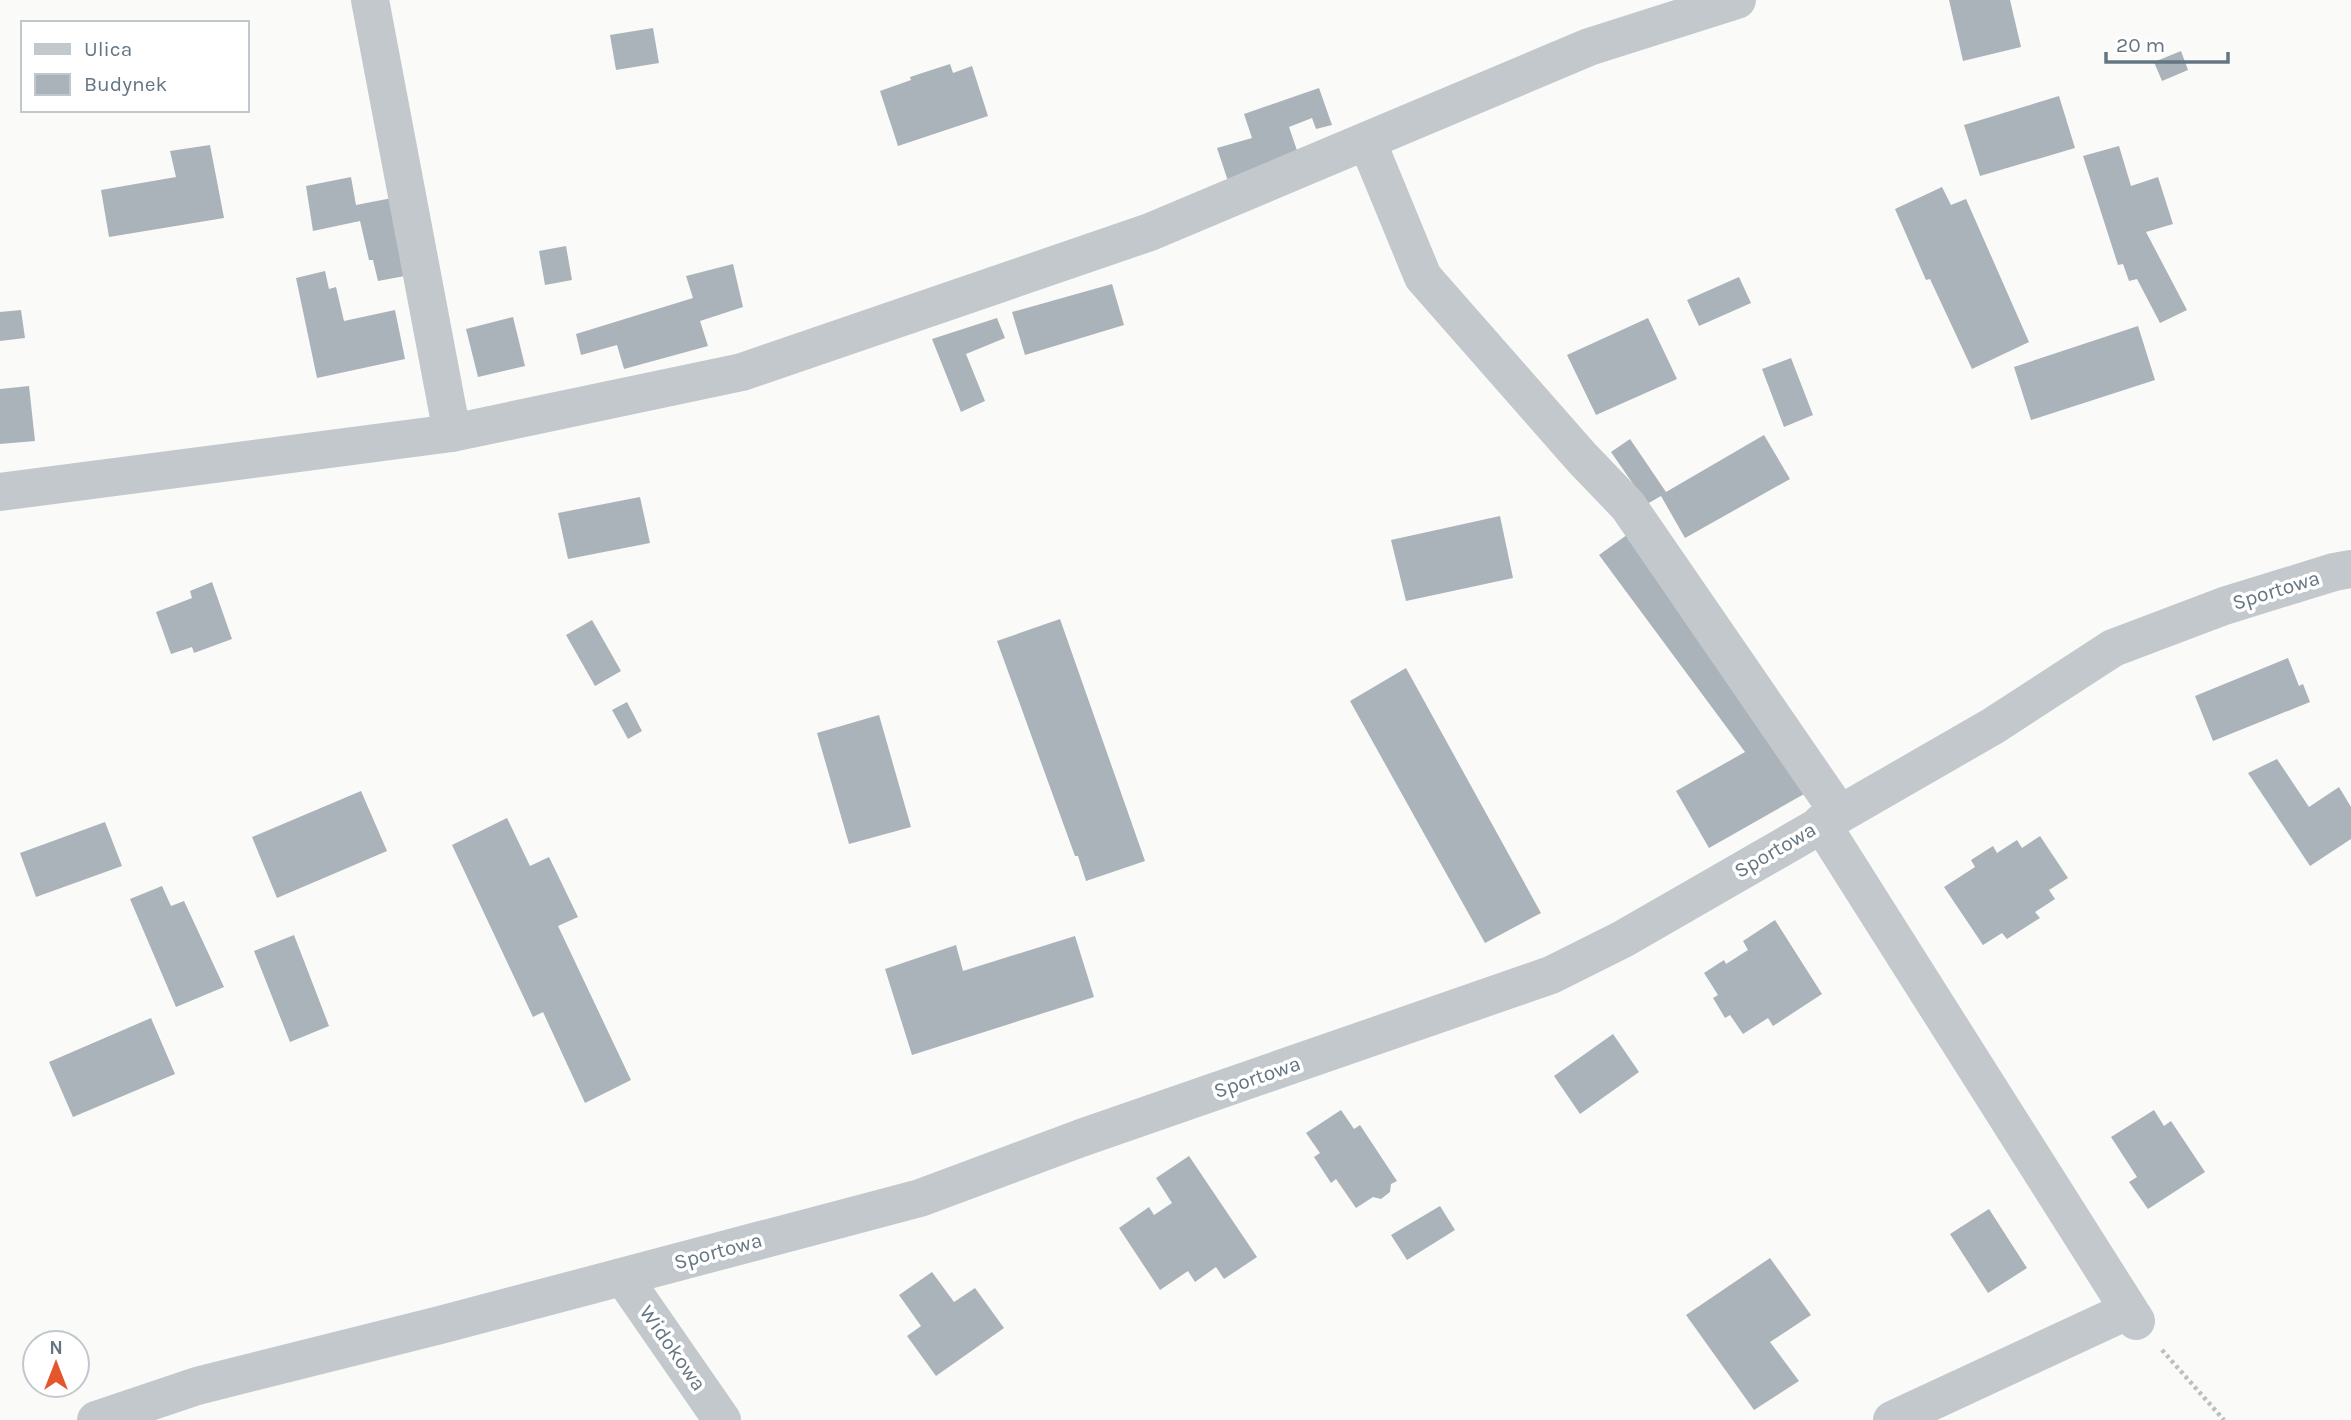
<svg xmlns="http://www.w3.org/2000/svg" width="2351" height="1420" viewBox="0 0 2351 1420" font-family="Karla,sans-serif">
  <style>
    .building { fill: #aab3b9 }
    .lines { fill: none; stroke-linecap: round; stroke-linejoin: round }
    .path { stroke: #bbbfc2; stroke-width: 4.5; stroke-dasharray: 3.5 3.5; stroke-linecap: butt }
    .minor { stroke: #c3c8cc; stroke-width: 38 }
    .labels { text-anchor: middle; stroke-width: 7; stroke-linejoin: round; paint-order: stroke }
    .street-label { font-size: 21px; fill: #657683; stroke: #fff }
  </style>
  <rect width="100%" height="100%" fill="#fafaf8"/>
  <path class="building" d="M1949 0H2010L2021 47 1963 61Z
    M653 28 659 63 616 70 610 35Z
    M2181 51 2188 70 2162 81 2154 62Z
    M950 64 953 73 972 66 988 116 898 146 880 91 911 80 910 77Z
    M1319 88 1332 125 1316 129 1312 118 1289 127 1302 165 1231 190 1217 148 1252 138 1244 114Z
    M2059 96 2075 148 1980 176 1964 125Z
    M210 145 224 218 109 237 101 190 176 177 170 151Z
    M2119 146 2131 186 2158 177 2173 224 2146 232 2187 310 2160 323 2137 279 2129 281 2123 264 2118 265 2083 156Z
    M351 177 356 205 392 198 410 275 378 281 373 260H369L360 221 313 231 306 186Z
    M1942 187 1951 205 1966 199 2029 342 1972 369 1930 279 1926 280 1895 209Z
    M566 246 572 280 545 285 539 251Z
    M733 264 743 307 700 321 708 346 624 369 617 345 581 355 576 334 693 298 686 276Z
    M325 271 329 289 336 287 344 321 395 310 405 359 317 378 296 278Z
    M1739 277 1751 303 1699 326 1687 300Z
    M1112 284 1124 325 1025 355 1012 312Z
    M21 310 25 338 0 341V312Z
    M513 317 525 366 478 377 466 329Z
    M997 318 1005 338 966 354 985 401 961 412 932 339Z
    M1648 318 1677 379 1596 415 1567 355Z
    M2138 326 2155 380 2031 420 2014 367Z
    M1791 358 1813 415 1784 427 1762 369Z
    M29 386 35 441 0 444V389Z
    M1764 435 1790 479 1685 538 1661 496 1647 504 1611 452 1630 439 1666 492Z
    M640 497 650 543 568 559 558 513Z
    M1500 516 1513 578 1406 601 1391 540Z
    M1631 532 1813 789 1709 848 1676 791 1745 752 1599 555Z
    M212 582 232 639 194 653 192 647 171 654 156 612 192 598 190 591Z
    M1060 619 1145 861 1086 881 1078 856H1075L997 641Z
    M592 620 621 671 595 686 566 635Z
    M2288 658 2299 686 2303 684 2310 702 2213 741 2195 696Z
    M1406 668 1541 913 1485 943 1350 701Z
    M627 702 642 731 628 739 612 710Z
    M879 715 911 827 849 844 817 733Z
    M2277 759 2309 807 2339 787 2351 807V839L2310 866 2248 773Z
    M361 791 387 851 277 898 252 837Z
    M507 818 530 866 549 857 578 917 558 926 631 1080 585 1103 543 1012 533 1017 452 845Z
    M105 822 122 866 36 897 20 853Z
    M2040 836 2068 878 2049 890 2055 899 2035 912 2040 918 2007 939 2002 933 1983 945 1944 887 1975 867 1971 860 1993 846 1997 853 2017 840 2022 848Z
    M162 886 171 906 184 901 224 987 176 1007 130 899Z
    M1775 920 1822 994 1773 1026 1768 1018 1743 1034 1730 1015 1725 1018 1713 998 1718 995 1704 973 1724 960 1726 964 1748 950 1743 941Z
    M294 935 329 1026 290 1042 254 951Z
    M1075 936 1094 997 912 1055 885 969 956 945 963 971Z
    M151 1018 175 1074 73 1117 49 1062Z
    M1613 1034 1639 1072 1580 1114 1554 1076Z
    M1341 1110 1354 1129 1360 1125 1397 1181 1391 1184 1390 1192 1381 1199 1373 1197 1356 1208 1336 1179 1331 1183 1314 1157 1320 1153 1306 1133Z
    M2154 1110 2164 1126 2171 1121 2205 1172 2148 1209 2129 1182 2137 1177 2111 1137Z
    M1189 1156 1257 1257 1224 1279 1216 1267 1195 1282 1188 1271 1160 1290 1119 1228 1149 1207 1154 1215 1172 1203 1156 1178Z
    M1440 1206 1455 1230 1407 1260 1391 1235Z
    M1989 1209 2027 1268 1988 1293 1950 1234Z
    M1770 1258 1811 1315 1770 1342 1799 1381 1754 1410 1686 1315Z
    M932 1272 954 1302 975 1288 1004 1328 936 1376 907 1336 921 1326 899 1295Z"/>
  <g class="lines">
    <path class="path" d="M2162 1350 2224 1420"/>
    <path class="minor" d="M370 0 452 433
      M1367 141 1423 277 1582 458 1628 506 1839 813
      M0 492 452 433 742 372 1150 232 1589 47 1737 0
      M1821 823 2136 1321
      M623 1277 722 1420
      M96 1420 197 1386 440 1325 920 1198 1081 1138 1551 975 1623 939 1993 726 2113 648 2224 606 2334 572 2351 569
      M1892 1420 2129 1310"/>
  </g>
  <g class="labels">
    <g class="street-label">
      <text transform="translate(2276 590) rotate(-17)" y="7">Sportowa</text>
      <text transform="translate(1775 850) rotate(-30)" y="7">Sportowa</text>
      <text transform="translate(1257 1077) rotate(-19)" y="7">Sportowa</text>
      <text transform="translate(718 1251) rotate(-15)" y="7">Sportowa</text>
      <text transform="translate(673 1348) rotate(55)" y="7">Widokowa</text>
    </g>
  </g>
  <rect x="21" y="21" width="228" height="91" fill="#ffffff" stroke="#c1c8cd" stroke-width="2"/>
  <rect x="35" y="44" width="35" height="10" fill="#c3c8cc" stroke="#c1c8cd" stroke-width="2"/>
  <text x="84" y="56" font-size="21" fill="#657683">Ulica</text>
  <rect x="35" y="74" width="35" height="21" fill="#aab3b9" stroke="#c1c8cd" stroke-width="2"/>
  <text x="84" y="91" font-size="21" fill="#657683">Budynek</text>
  <g transform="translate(56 1364)"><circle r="33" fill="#ffffff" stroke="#c1c8cd" stroke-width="2"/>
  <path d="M0-5L12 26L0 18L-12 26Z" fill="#e4572e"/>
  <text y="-10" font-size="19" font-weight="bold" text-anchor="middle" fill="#657683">N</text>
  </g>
  <path d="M2106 52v10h122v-10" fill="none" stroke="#657683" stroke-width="3.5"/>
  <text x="2116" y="52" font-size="21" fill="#657683" stroke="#ffffff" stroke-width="5" paint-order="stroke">20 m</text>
</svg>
